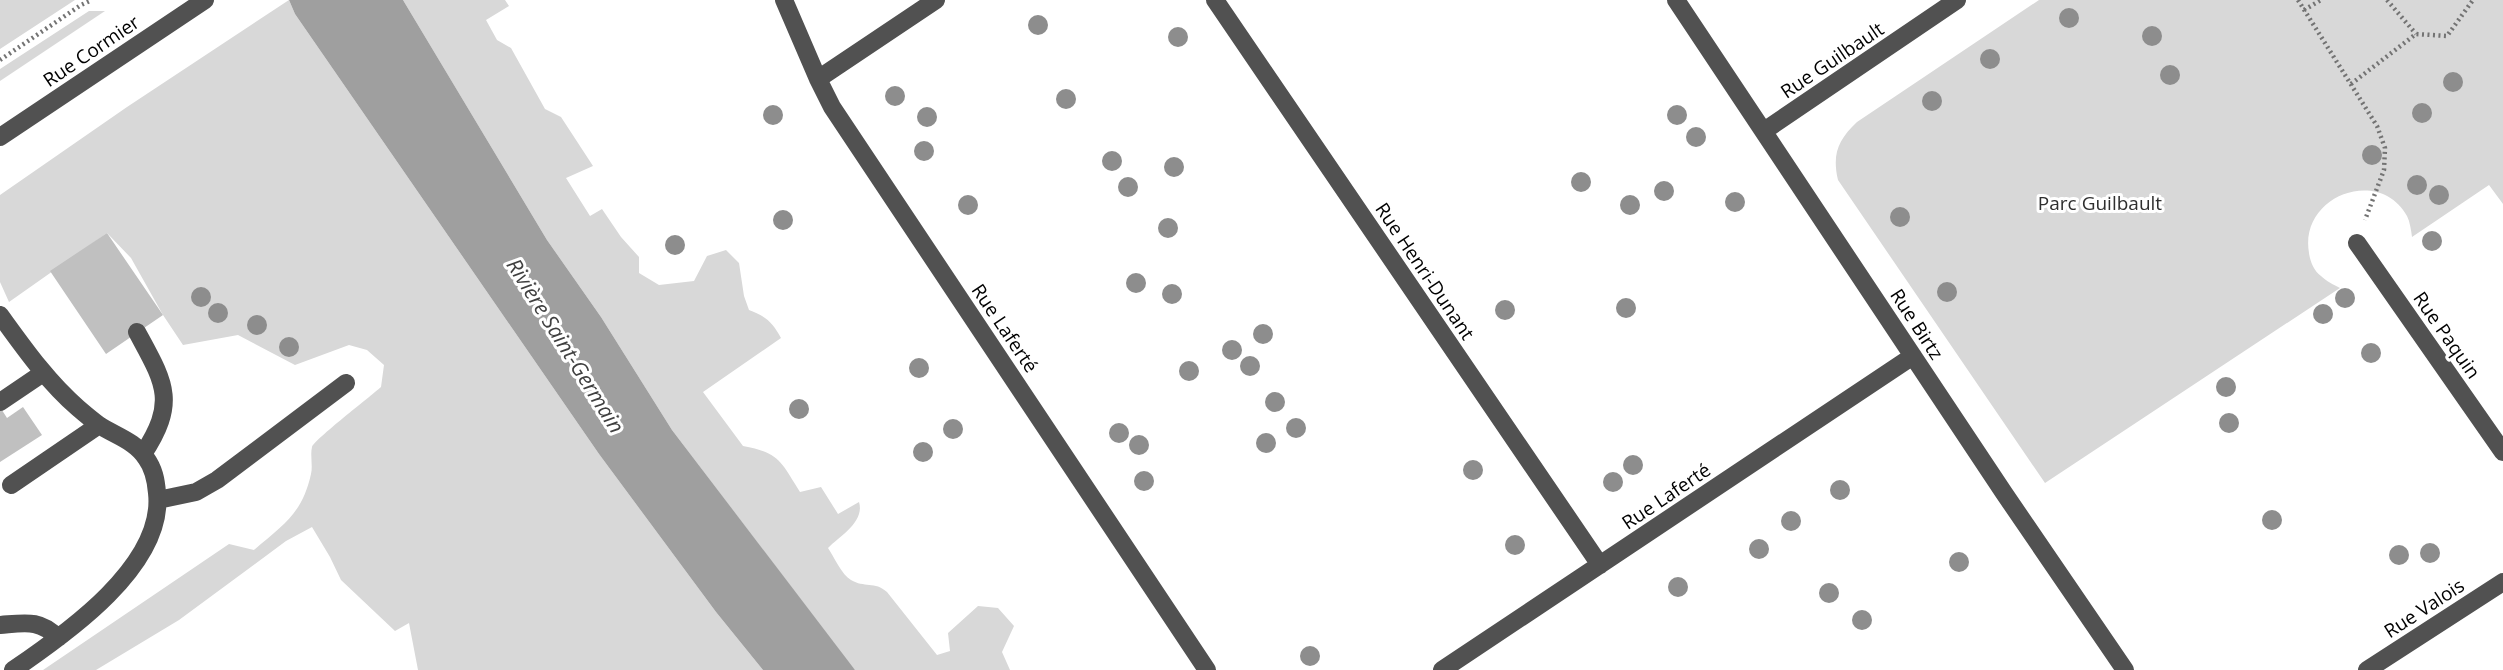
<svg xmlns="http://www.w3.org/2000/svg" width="2503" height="670" viewBox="0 0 2503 670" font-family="'Open Sans',sans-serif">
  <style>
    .green { fill: #d8d8d8 }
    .water { fill: #9f9f9f }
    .building { fill: #c0c0c0 }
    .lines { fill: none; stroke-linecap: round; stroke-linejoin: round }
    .path { stroke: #737373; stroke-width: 4.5; stroke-dasharray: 2 3.5; stroke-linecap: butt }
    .minor { stroke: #515151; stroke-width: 18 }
    .tree { fill: #8d8d8d }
    .labels { text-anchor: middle; stroke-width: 6; stroke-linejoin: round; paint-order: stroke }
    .street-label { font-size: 19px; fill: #000; stroke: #fff }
    .park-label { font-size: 19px; fill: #2f2f2f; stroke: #fff }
    .water-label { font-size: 21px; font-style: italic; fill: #404040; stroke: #fff }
  </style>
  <rect width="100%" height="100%" fill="#fff"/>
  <path class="green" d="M0 0H75L0 49Z
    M289 0 295 14 599 454 716 612 763 670H418L409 623 395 631 341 580 330 557 312 527 286 541 179 620 96 670H43L229 544 254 550C284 524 302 514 311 474 313 466 310 455 312 447 315 439 370 397 381 387L384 365 367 350 349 345 295 365 238 335 183 345 163 315 131 258 107 233 9 302 0 282V195L127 107Z
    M403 0H505L509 6 486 20 497 40 511 48 545 109 561 117 593 166 566 178 590 216 602 209 621 237 639 257V273L659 285 694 281 707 256 726 250 739 263 744 296 749 310C766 316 773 323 781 338L703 392 743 446C780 453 781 462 800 492L821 487 838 514 859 502C865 522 840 536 828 548 834 557 842 575 851 580 864 588 875 581 887 592L937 655 950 651 948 633 978 606 998 608 1014 626 1002 652 1010 670H855L852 667 672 430 601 317 547 240Z
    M2039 0H2503V204L2489 185 2412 237C2411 230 2410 222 2407 216 2379 166 2299 196 2309 253 2310 261 2314 271 2321 276 2326 281 2334 285 2340 288L2045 483 1838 180C1832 154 1838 140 1857 122Z
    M89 11H105L0 81V69Z"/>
  <path class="water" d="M289 0H403L547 240 601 317 672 430 855 670H763L716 612 599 454 295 14Z"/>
  <path class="building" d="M107 233 163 315 106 354 50 271Z
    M0 407 7 418 23 407 42 435 0 462Z"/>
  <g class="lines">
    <path class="path" d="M2298 0 2377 126 2385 148 2384 170 2365 220
      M2387 0 2416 34
      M2304 10 2321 0
      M0 60 81 5 92 0
      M2351 84 2416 34 2447 36 2473 0"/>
    <path class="minor" d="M784 0 818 79 832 107 1207 670
      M1215 0 1600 565
      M1676 0 2004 493 2125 670
      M818 79 936 0
      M1764 131 1957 0
      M0 137 205 0
      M2357 243 2503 452
      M0 315C24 348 47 381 78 408 85 414 92 420 99 425 116 436 135 441 146 458 154 469 156 480 157 493 165 565 66 634 13 670
      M137 332C164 382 178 401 143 454
      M0 402 43 373
      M11 485 99 425
      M158 500 196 492 217 480 346 383
      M0 625C25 623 40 619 58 638
      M1442 670 1913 356
      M2367 670 2503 582"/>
  </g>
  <g class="tree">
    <circle cx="2069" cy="18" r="10"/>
    <circle cx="1038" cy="25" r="10"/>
    <circle cx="2152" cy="36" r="10"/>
    <circle cx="1178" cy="37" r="10"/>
    <circle cx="1990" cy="59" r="10"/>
    <circle cx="2170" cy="75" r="10"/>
    <circle cx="2453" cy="82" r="10"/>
    <circle cx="895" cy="96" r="10"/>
    <circle cx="1066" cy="99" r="10"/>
    <circle cx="1932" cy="101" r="10"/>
    <circle cx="2422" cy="113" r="10"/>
    <circle cx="773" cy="115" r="10"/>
    <circle cx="1677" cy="115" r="10"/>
    <circle cx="927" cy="117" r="10"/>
    <circle cx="1696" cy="137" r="10"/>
    <circle cx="924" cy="151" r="10"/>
    <circle cx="2372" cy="155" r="10"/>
    <circle cx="1112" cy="161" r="10"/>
    <circle cx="1174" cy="167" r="10"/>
    <circle cx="1581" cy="182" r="10"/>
    <circle cx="2417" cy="185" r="10"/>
    <circle cx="1128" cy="187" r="10"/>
    <circle cx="1664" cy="191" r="10"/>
    <circle cx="2439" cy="195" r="10"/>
    <circle cx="1735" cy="202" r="10"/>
    <circle cx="968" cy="205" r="10"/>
    <circle cx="1630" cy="205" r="10"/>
    <circle cx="1900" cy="217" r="10"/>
    <circle cx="783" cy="220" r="10"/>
    <circle cx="1168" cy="228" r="10"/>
    <circle cx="2432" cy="241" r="10"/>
    <circle cx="675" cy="245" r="10"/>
    <circle cx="1136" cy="283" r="10"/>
    <circle cx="1947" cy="292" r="10"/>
    <circle cx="1172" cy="294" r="10"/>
    <circle cx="201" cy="297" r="10"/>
    <circle cx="2345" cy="298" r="10"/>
    <circle cx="1626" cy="308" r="10"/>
    <circle cx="1505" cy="310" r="10"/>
    <circle cx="218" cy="313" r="10"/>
    <circle cx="2323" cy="314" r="10"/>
    <circle cx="257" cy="325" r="10"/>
    <circle cx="1263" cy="334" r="10"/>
    <circle cx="289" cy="347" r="10"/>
    <circle cx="1232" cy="350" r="10"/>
    <circle cx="2371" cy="353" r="10"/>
    <circle cx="1250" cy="366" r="10"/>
    <circle cx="919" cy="368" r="10"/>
    <circle cx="1189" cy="371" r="10"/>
    <circle cx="2226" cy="387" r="10"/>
    <circle cx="1275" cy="402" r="10"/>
    <circle cx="799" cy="409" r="10"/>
    <circle cx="2229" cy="423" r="10"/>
    <circle cx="1296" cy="428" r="10"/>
    <circle cx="953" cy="429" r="10"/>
    <circle cx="1119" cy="433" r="10"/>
    <circle cx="1266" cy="443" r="10"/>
    <circle cx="1139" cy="445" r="10"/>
    <circle cx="923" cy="452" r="10"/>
    <circle cx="1633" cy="465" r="10"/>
    <circle cx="1473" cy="470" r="10"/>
    <circle cx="1144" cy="481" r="10"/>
    <circle cx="1613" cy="482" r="10"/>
    <circle cx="1840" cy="490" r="10"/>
    <circle cx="2272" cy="520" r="10"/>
    <circle cx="1791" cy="521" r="10"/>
    <circle cx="1515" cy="545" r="10"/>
    <circle cx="1759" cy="549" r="10"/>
    <circle cx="2430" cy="553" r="10"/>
    <circle cx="2399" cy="555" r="10"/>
    <circle cx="1959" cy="562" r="10"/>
    <circle cx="1678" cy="587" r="10"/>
    <circle cx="1829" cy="593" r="10"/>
    <circle cx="1862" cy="620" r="10"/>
    <circle cx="1310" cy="656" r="10"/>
  </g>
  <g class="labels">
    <g class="street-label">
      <text transform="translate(91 51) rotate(-34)" y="7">Rue Cormier</text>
      <text transform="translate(1832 60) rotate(-34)" y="7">Rue Guilbault</text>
      <text transform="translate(1425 271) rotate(56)" y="7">Rue Henri-Dunant</text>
      <text transform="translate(1917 324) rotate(57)" y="7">Rue Birtz</text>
      <text transform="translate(1005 328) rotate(56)" y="7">Rue Laferté</text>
      <text transform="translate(2447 335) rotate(55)" y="7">Rue Paquin</text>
      <text transform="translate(1666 496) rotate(-34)" y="7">Rue Laferté</text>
      <text transform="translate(2424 608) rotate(-33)" y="7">Rue Valois</text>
    </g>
    <g class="park-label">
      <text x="2100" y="210">Parc Guilbault</text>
    </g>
    <g class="water-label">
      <text transform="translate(565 346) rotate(58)" y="7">Rivière Saint-Germain</text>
    </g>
  </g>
</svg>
